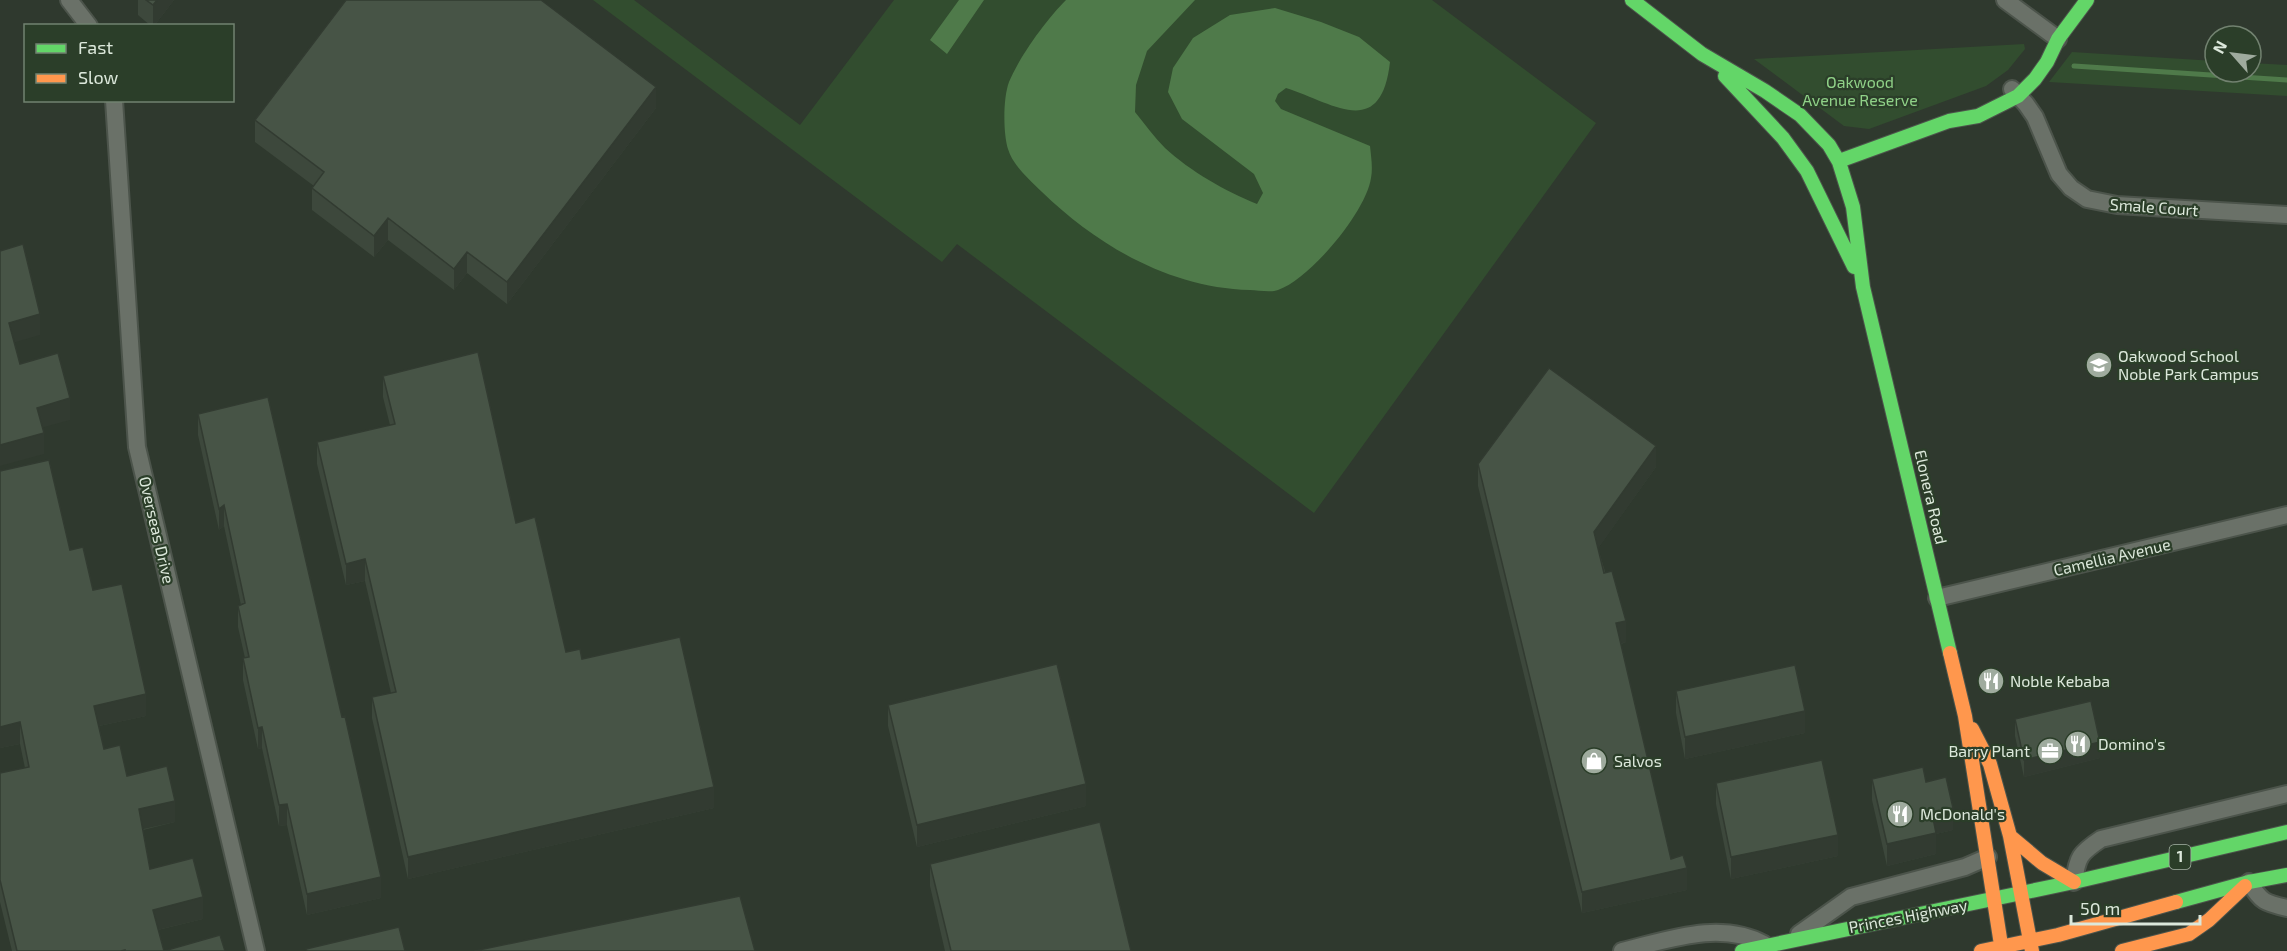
<svg xmlns="http://www.w3.org/2000/svg" width="2287" height="951" viewBox="0 0 2287 951" font-family="'Exo 2',sans-serif">
  <style>
    .green { fill: #324d2f }
    .water { fill: #4f7a4a }
    .lines { fill: none; stroke-linecap: round; stroke-linejoin: round }
    .stream { stroke: #4f7a4a; stroke-width: 5 }
    .street-casing { stroke: #4c544b; stroke-width: 20 }
    .fast-casing { stroke: #4c544b; stroke-width: 16 }
    .slow-casing { stroke: #4c544b; stroke-width: 16 }
    .street { stroke: #6a7168; stroke-width: 16 }
    .fast { stroke: #63d668; stroke-width: 14 }
    .slow { stroke: #ff974d; stroke-width: 14 }
    .wall { fill: #3d483c }
    .shaded-wall { fill: #323b31 }
    .building { fill: #475446; stroke: #323b31; stroke-width: 1.5 }
    .labels { text-anchor: middle; stroke-width: 4.5; stroke-linejoin: round; paint-order: stroke }
    .shield { fill: #2b3e29; stroke: #a7b5a6; stroke-width: 1.5 }
    .shield-label { font-size: 15px; font-weight: bold; fill: #dce8db }
    .park-label { font-size: 16px; fill: #90d288; stroke: #2b3e29 }
    .street-label { font-size: 16px; fill: #dce8db; stroke: #2b3e29 }
    .poi-label { font-size: 16px; fill: #dce8db; stroke: #2b3e29; text-anchor: start }
  </style>
  <rect width="100%" height="100%" fill="#2f392e"/>
  <path class="green" d="M593 0H634L800 125 894 0H1432L1596 123 1314 513 957 244 942 262Z
    M2024 44 2025 49 2008 70 1986 86 1869 129 1844 126 1754 59Z
    M2072 52 2215 61V72H2251V63L2287 65V96L2049 82Z"/>
  <path class="water" d="M959 0H984L947 54 930 40Z
    M1066 0H1195L1147 51 1136 85 1135 112C1145 124 1154 137 1165 148 1190 171 1225 191 1257 204L1263 193 1254 174 1182 119 1168 92 1173 68 1193 38 1230 15 1275 8 1321 22 1359 37 1390 62C1381 141 1333 103 1286 88L1278 94 1275 101 1281 109 1370 146C1371 156 1373 168 1371 178 1366 212 1310 279 1278 290 1270 293 1258 290 1250 290 1170 288 1098 246 1042 192 1030 180 1013 166 1008 149 1003 133 1003 98 1009 82 1020 56 1046 20 1066 0Z"/>
  <g class="lines">
    <path class="stream" d="M2074 66 2287 80"/>
    <defs>
      <path id="street" d="M69 0 89 26
        M2005 0 2058 39
        M2012 89 2026 104 2035 117 2059 174 2071 188 2087 199 2117 205 2287 215
        M114 100 137 447 256 951
        M1937 598 2287 515
        M2074 882C2077 857 2080 853 2101 839L2287 794
        M2249 882C2261 902 2265 903 2287 908
        M1799 934 1851 897 1965 867 1988 857
        M1622 951C1668 940 1720 920 1764 944"/>
      <path id="fast" d="M1632 0 1702 54 1765 91 1800 115 1829 145 1839 162 1853 207 1863 287 1950 653
        M1725 76 1783 138 1807 171 1854 267
        M1839 161 1949 121 1978 116 2018 96 2035 79 2047 62 2058 39 2087 0
        M2176 902 2249 882 2287 875
        M1742 951 2074 882 2287 832"/>
      <path id="slow" d="M1950 653 1965 716 2002 951
        M1972 729 1990 764 2010 836 2032 951
        M2010 836 2042 863 2074 882
        M1981 951 2058 935 2176 902
        M2122 951 2189 934 2209 920 2245 886"/>
    </defs>
    <use href="#street" class="street-casing"/>
    <use href="#fast" class="fast-casing"/>
    <use href="#slow" class="slow-casing"/>
    <use href="#street" class="street"/>
    <use href="#fast" class="fast"/>
    <use href="#slow" class="slow"/>
  </g>
  <path class="wall" d="M138 0H174L154 26H151L138 15Z
    M656 108 507 304 467 273 454 290 388 240 374 257 312 210V188L314 186 255 142V120Z
    M383 376 516 523 566 652 582 659 714 808 408 879 372 718V697L391 693 365 581 346 585 317 464V442L390 425 383 397Z
    M198 414 381 898 307 915 287 825 279 826 262 748 258 749 243 680V658H245L238 627V606L241 605 224 526 219 530 198 435Z
    M1478 464 1656 467 1598 548 1626 642 1621 644 1671 859 1687 890 1582 913 1478 486Z
    M70 550 93 590 146 716 99 726 104 749 127 776 175 822 143 830 150 869 203 919 158 930 164 951H12L0 902V773L25 768 20 744 0 748Z
    M1676 691 1805 733 1685 759 1676 713Z
    M888 705 1086 806 917 847 888 726Z
    M2015 719 2100 758 2024 777 2015 736Z
    M1872 779 1926 782 1953 830 1936 834V854L1887 866 1872 800Z
    M1716 783 1838 856 1731 879 1716 804Z
    M930 864 1131 951H945L930 886Z"/>
  <path class="shaded-wall" d="M157 0H174L154 26H153V5Z
    M656 87V108L507 304V282Z
    M388 218V240L374 257V236Z
    M467 252V273L454 290V269Z
    M40 314V335L9 344V323Z
    M70 398V420L37 429V408Z
    M44 433V454L0 466V445Z
    M1656 446V467L1594 554V532Z
    M224 505V526L219 530V509Z
    M365 559V581L346 585V564Z
    M1626 621V642L1616 645V623Z
    M146 694V716L94 727V706Z
    M1805 711V733L1685 759V737Z
    M20 722V744L0 748V727Z
    M262 727V748L258 749V728Z
    M2100 742V758L2024 777V760Z
    M1086 784V806L917 847V825Z
    M714 787V808L408 879V857Z
    M175 801V822L139 830V809Z
    M287 804V825L279 826V805Z
    M1953 808V830L1936 834V854L1887 866V844L1932 813Z
    M1838 835V856L1731 879V857Z
    M1687 868V890L1582 913V892Z
    M381 877V898L307 915V894Z
    M203 897V919L153 931V910Z"/>
  <path class="building" d="M146 0H157L153 5Z
    M346 0H541L656 87 507 282 467 252 454 269 388 218 374 236 312 188 324 172 255 120Z
    M23 244 40 314 9 323 20 364 58 353 70 398 37 408 44 433 0 445V251Z
    M478 352 516 523 535 517 566 652 580 649 582 659 680 637 714 787 408 857 372 697 396 692 365 559 346 564 317 442 395 424 383 376Z
    M1549 368 1656 446 1594 532 1604 573 1612 571 1626 621 1616 623 1671 859 1683 855 1687 868 1582 892 1478 464Z
    M268 397 342 717 345 716 381 877 307 894 287 804 279 805 262 727 258 728 243 658 249 657 238 606 245 603 224 505 219 509 198 414Z
    M49 460 70 550 83 547 93 590 122 584 146 694 94 706 104 749 120 745 127 776 167 766 175 801 139 809 150 869 193 858 203 897 153 910 164 951H125V950L121 951H17L0 880V773L29 767 20 722 0 727V471Z
    M1057 664 1086 784 917 825 888 705Z
    M1795 665 1805 711 1685 737 1676 691Z
    M2091 701 2100 742 2024 760 2015 719Z
    M1822 760 1838 835 1731 857 1716 783Z
    M1923 767 1926 782 1946 777 1953 808 1932 813 1936 833 1887 844 1872 779Z
    M1100 822 1131 951H951L930 864Z
    M740 896 755 951H474Z
    M399 927 405 951H307L306 949Z
    M220 935 225 951H164Z"/>
  <defs>
    <symbol id="school-disc" viewBox="-11 -11 22 22"><circle r="9.5" fill="#9fab9e" stroke="#2b3e29"/><path d="M0-5L7-2L0 1L-7-2ZM-4 1L0 2.5L4 1V4Q0 6-4 4Z" fill="#fff"/></symbol>
    <symbol id="restaurant-disc" viewBox="-11 -11 22 22"><circle r="9.5" fill="#9fab9e" stroke="#2b3e29"/><path d="M-5-6h1v4h1v-4h1v4h1v-4h1v5L-1.5 .5V6h-2V.5L-5-1ZM5-6V6H3V1.5H1.5Q1.5-4 5-6Z" fill="#fff"/></symbol>
    <symbol id="office-disc" viewBox="-11 -11 22 22"><circle r="9.5" fill="#9fab9e" stroke="#2b3e29"/><path d="M-6-3h4V-5.5h4V-3h4V5H-6ZM-1-4.5V-3h2v-1.5ZM-6 0V1H6V0Z" fill="#fff"/></symbol>
    <symbol id="shop-disc" viewBox="-11 -11 22 22"><circle r="9.5" fill="#9fab9e" stroke="#2b3e29"/><path d="M-5-2.5h2.3a2.7 3.5 0 0 1 5.4 0H5L5.5 6h-11ZM-1.5-2.5h3a1.5 2.3 0 0 0-3 0Z" fill="#fff"/></symbol>
  </defs>
  <g fill-rule="evenodd">
    <use href="#school-disc" x="2084" y="350" width="30" height="30"/>
    <use href="#restaurant-disc" x="1976" y="666" width="30" height="30"/>
    <use href="#restaurant-disc" x="2063" y="729" width="30" height="30"/>
    <use href="#office-disc" x="2035" y="736" width="30" height="30"/>
    <use href="#shop-disc" x="1579" y="746" width="30" height="30"/>
    <use href="#restaurant-disc" x="1885" y="799" width="30" height="30"/>
  </g>
  <g class="labels">
    <rect class="shield" x="2169.5" y="845" width="21" height="24" rx="4.5"/>
    <g class="shield-label">
      <text x="2180" y="862">1</text>
    </g>
    <g class="park-label">
      <text x="1860" y="88">Oakwood<tspan x="1860" dy="18">Avenue Reserve</tspan></text>
    </g>
    <g class="street-label">
      <text transform="translate(2154 207) rotate(4)" y="6">Smale Court</text>
      <text transform="translate(1931 497) rotate(77)" y="6">Elonera Road</text>
      <text transform="translate(157 530) rotate(77)" y="6">Overseas Drive</text>
      <text transform="translate(2112 557) rotate(-13)" y="6">Camellia Avenue</text>
      <text transform="translate(1908 916) rotate(-11)" y="6">Princes Highway</text>
    </g>
    <g class="poi-label">
      <text x="2118" y="362">Oakwood School<tspan x="2118" dy="18">Noble Park Campus</tspan></text>
      <text x="2010" y="687">Noble Kebaba</text>
      <text x="2098" y="750">Domino's</text>
      <text x="2030" y="757" text-anchor="end">Barry Plant</text>
      <text x="1614" y="767">Salvos</text>
      <text x="1920" y="820">McDonald's</text>
    </g>
  </g>
  <rect x="24" y="24" width="210" height="78" fill="#2b3e29" stroke="#728270" stroke-width="1.5"/>
  <rect x="36" y="44" width="30" height="9" fill="#63d668" stroke="#728270" stroke-width="1.5"/>
  <text x="78" y="54" font-size="18" fill="#dce8db">Fast</text>
  <rect x="36" y="74" width="30" height="9" fill="#ff974d" stroke="#728270" stroke-width="1.5"/>
  <text x="78" y="84" font-size="18" fill="#dce8db">Slow</text>
  <g transform="translate(2233 54) rotate(298)"><circle r="28" fill="#2b3e29" stroke="#728270" stroke-width="1.5"/>
  <path d="M0-4.5L10 22L0 15L-10 22Z" fill="#9fab9e"/>
  <text y="-9" font-size="16" font-weight="bold" text-anchor="middle" fill="#dce8db">N</text>
  </g>
  <path d="M2071 915v9h129v-9" fill="none" stroke="#dce8db" stroke-width="3"/>
  <text x="2080" y="915" font-size="18" fill="#dce8db" stroke="#2b3e29" stroke-width="4.5" paint-order="stroke">50 m</text>
</svg>
